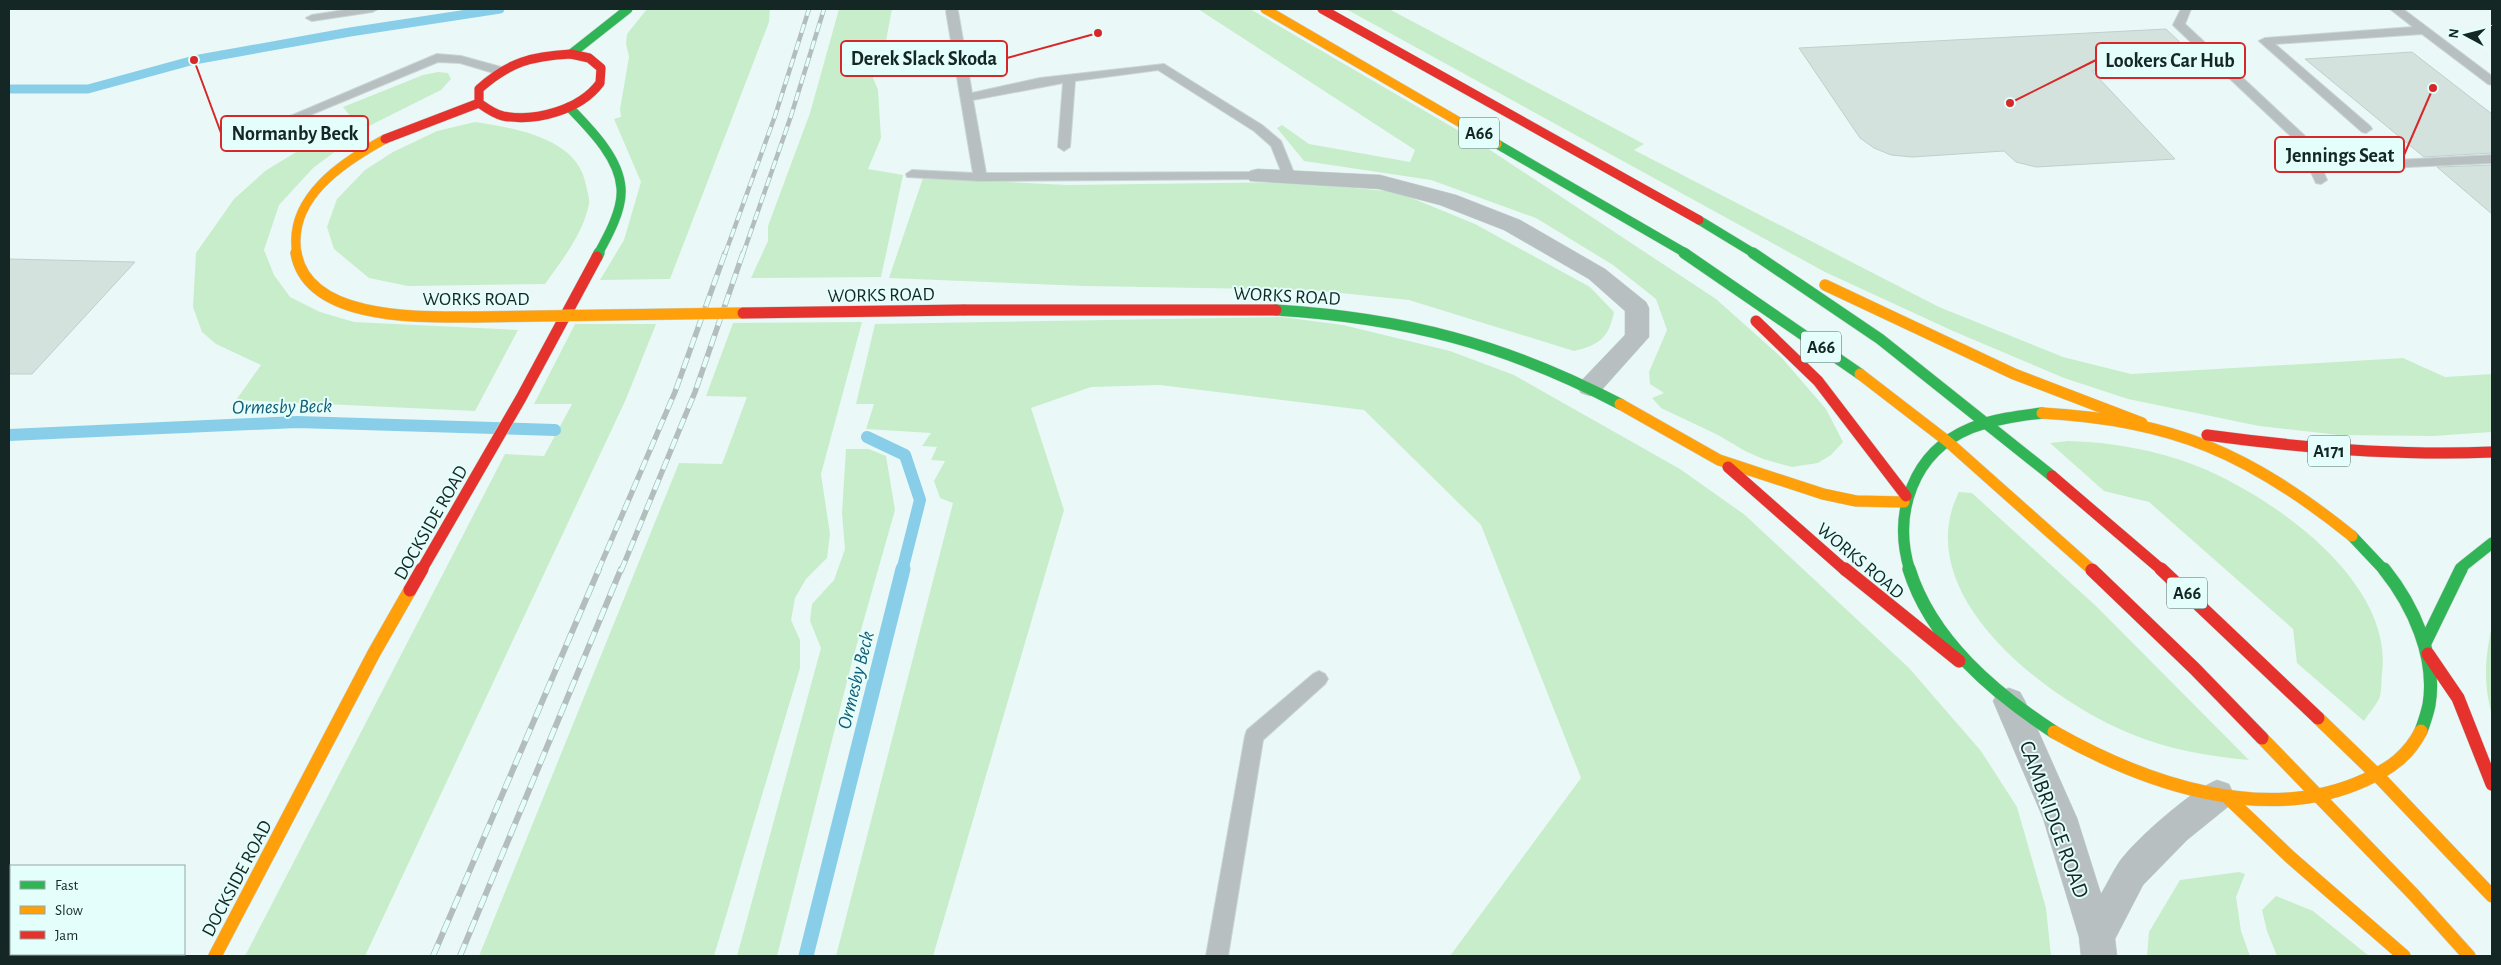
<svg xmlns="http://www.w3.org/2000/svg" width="2501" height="965" viewBox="0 0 2501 965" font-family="'Alegreya Sans',sans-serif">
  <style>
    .green { fill: #c8edcb }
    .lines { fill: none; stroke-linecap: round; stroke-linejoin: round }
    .stream-far2 { stroke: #88cee9; stroke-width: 9 }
    .stream-far1 { stroke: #88cee9; stroke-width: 12 }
    .stream { stroke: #88cee9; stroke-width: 15 }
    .building { fill: #d4e2de; stroke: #c1cfca }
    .lane-casing { stroke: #cad6d5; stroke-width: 2 }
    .street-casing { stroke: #cad6d5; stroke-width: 1 }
    .fast-far2-casing { stroke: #cad6d5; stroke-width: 10 }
    .fast-far1-casing { stroke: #cad6d5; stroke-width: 12 }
    .fast-casing { stroke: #cad6d5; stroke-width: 14 }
    .slow-far2-casing { stroke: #cad6d5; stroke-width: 10 }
    .slow-far1-casing { stroke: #cad6d5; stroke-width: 12 }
    .slow-casing { stroke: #cad6d5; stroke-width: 14 }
    .jam-far2-casing { stroke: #cad6d5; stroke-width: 10 }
    .jam-far1-casing { stroke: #cad6d5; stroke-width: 12 }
    .jam-casing { stroke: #cad6d5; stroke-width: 14 }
    .lane { fill: #b7bfc0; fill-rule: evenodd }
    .street { fill: #b7bfc0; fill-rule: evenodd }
    .fast-far2 { stroke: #30b455; stroke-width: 9 }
    .fast-far1 { stroke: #30b455; stroke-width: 11 }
    .fast { stroke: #30b455; stroke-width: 13 }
    .slow-far2 { stroke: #ff9f0a; stroke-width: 9 }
    .slow-far1 { stroke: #ff9f0a; stroke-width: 11 }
    .slow { stroke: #ff9f0a; stroke-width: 13 }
    .jam-far2 { stroke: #e5322d; stroke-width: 9 }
    .jam-far1 { stroke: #e5322d; stroke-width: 11 }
    .jam { stroke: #e5322d; stroke-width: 13 }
    .rail-far2-casing { stroke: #b3bdbc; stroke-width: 4.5 }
    .rail-far1-casing { stroke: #b3bdbc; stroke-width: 5.5 }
    .rail-casing { stroke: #b3bdbc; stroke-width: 6 }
    .rail-far2 { stroke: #e4fffb; stroke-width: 3; stroke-dasharray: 9; stroke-linecap: butt }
    .rail-far1 { stroke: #e4fffb; stroke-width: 4; stroke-dasharray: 11; stroke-linecap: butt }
    .rail { stroke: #e4fffb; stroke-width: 4.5; stroke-dasharray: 13; stroke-linecap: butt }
    .slow-bridge-casing { stroke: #cad6d5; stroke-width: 12; stroke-linecap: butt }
    .jam-bridge-casing { stroke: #cad6d5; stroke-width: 12; stroke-linecap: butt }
    .slow-bridge { stroke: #ff9f0a; stroke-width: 11 }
    .jam-bridge { stroke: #e5322d; stroke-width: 11 }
    .labels { text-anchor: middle; stroke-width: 4; stroke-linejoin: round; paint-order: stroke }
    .shield { fill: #e4fffb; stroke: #536865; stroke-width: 1 }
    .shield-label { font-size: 18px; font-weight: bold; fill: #152725 }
    .street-label { font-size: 19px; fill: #152725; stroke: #e4fffb }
    .water-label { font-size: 20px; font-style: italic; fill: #125d77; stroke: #e4fffb }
    .near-street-label { font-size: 22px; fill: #152725; stroke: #e4fffb }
    .leader { fill: none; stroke: #d62828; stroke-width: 2 }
    .callout-dot { fill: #d62828; stroke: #e4fffb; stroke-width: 2 }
    .callout { fill: #e4fffb; stroke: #d62828; stroke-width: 2 }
    .callout-label { font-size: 20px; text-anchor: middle; font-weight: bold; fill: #152725 }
  </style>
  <rect width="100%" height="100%" fill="#eaf9f7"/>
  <path class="green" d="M647 9H770L769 22 670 279 600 280 624 240 641 182 614 119 621 117 620 109 629 57 626 44 627 34Z
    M839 9H892L884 51 863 53 878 90 881 138 868 169 903 175 881 277 751 278 768 241V226L810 113Z
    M1198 9H1250L1478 142 1716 299 1781 357 1826 409 1843 442 1831 455 1818 463 1792 467 1763 459 1745 451 1718 435 1661 408 1652 398 1664 393 1650 384 1649 372 1667 330 1656 299 1613 265 1536 218 1431 180 1304 161 1277 128 1282 125 1309 144 1410 162 1415 150Z
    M1346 9H1389L1644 144 1634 150 1939 307 2063 357 2131 374 2403 358 2445 377 2492 374V432L2433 436 2339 435 2259 426 2128 399 2064 378 1953 331 1825 272Z
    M438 72 448 73 451 79 441 90 371 125 313 168 279 205 264 250 274 275 290 297 320 312 354 322 518 330 475 411 236 400 261 365 216 344 202 332 193 307 196 253 234 199 265 171 352 118 343 107 423 75Z
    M475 122C515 128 578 138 586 185 587 191 590 199 589 204 583 234 562 260 545 284L408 286 369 278 334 249 327 227 337 199 365 170 393 152 437 131Z
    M923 178 1068 185 1289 182 1397 192 1475 224 1590 287 1614 312C1609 337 1600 345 1574 351L1409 300 1311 290 1085 286 889 278Z
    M1282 317 1343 325 1450 351 1514 375 1680 469 1745 515 1909 668 1981 751 2017 807 2046 908 2051 956H1450L1581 778 1481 525 1364 410 1160 385 1091 387 1031 408 1064 510 933 956H836L953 503 940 498 934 481 945 461 931 460 937 447 922 446 931 433 866 429 874 404H856L875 324Z
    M862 322 821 474 830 534 827 558 806 579 795 598 791 620 800 640V668L714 956H479L679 463 722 464 747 397 706 396 733 323Z
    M575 324H656L626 399 365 956H245L505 454 544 456 572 404H534Z
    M2068 441C2112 442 2156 450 2197 466 2272 496 2394 581 2382 673 2381 681 2382 692 2379 699 2375 707 2368 714 2364 721L2297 663 2293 629 2149 502 2104 491 2050 443Z
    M846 449H869L886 456 895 510 853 658 777 956H737L821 648 810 621 812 604 834 580 845 549 842 513Z
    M1959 492 1972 493 2096 606 2249 760C2208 756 2170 750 2131 734 2049 701 1907 595 1959 492Z
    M2492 626V715C2483 683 2485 657 2492 626Z
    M2239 872 2245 874 2236 897 2241 931 2250 956H2147L2149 932 2180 880Z
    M2276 896 2313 911 2369 956H2277L2267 931 2262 910Z"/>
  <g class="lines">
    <path class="stream-far2" d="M9 89H88L194 60 350 32 500 9"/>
    <path class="stream-far1" d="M9 435 297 422 555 430
      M867 437 905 455 920 500 902 571"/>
    <path class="stream" d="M806 956 903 569"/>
  </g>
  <path class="building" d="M2166 29 2204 65 2092 71 2175 159 2036 167 2016 162 2004 151 1912 157 1891 155 1874 148 1860 138 1799 48Z
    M2412 52 2492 114V153L2424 157 2305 59Z
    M2492 165V214L2437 167Z
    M9 259 135 262 32 374H9Z"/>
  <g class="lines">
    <defs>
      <path id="lane" d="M351 9H378L372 12 312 21 306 18 312 15Z
        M948 9H956L958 11 972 93 1040 78 1164 64 1262 125 1281 141 1296 178 1295 181H1285L1271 146 1254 131 1158 70 1075 81 1070 147 1064 151 1058 147 1063 83 973 100 986 173 1258 172 1263 173 1264 176 1263 179 980 181 907 177 906 174 912 170 973 173 946 11Z
        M2181 9H2191L2185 24 2306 137 2320 164 2492 155V163L2323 171 2327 180 2321 184 2316 183 2297 142 2175 27 2173 25Z
        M2390 9H2403L2492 76V85L2488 84 2422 34 2275 44 2370 126 2372 129 2366 133 2362 132 2259 41 2265 38 2413 27Z
        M437 54 461 56 501 67 503 70 497 74 460 63 438 62 298 120H290L288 117Z
        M1319 671 1325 674 1328 679 1325 684 1263 740 1228 956H1206L1245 736 1247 730 1313 674Z"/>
      <path id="street" d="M1258 169 1380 175 1456 195 1520 220 1605 269 1646 302 1649 308V337L1599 393 1590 396 1581 393 1577 387 1581 381 1625 335V311L1589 279 1504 230 1440 205 1379 189 1250 181 1247 176 1250 171Z
        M2009 688 2020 692 2025 701 2077 818 2101 894C2107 884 2112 873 2118 864 2132 842 2193 789 2217 780L2229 784 2234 795 2229 806 2187 840 2143 885 2115 939 2117 956H2081L2079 937 2043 818 1993 701 1998 692Z"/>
      <path id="fast-far2" d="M571 54 628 9
        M569 107C589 128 619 157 621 188 623 209 608 236 598 254
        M1497 144 1687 254
        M1699 220 1755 254"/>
      <path id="fast-far1" d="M1684 253 1860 374
        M1753 253 1880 339 2052 476
        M597 257 599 253
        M1276 310C1405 318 1505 344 1620 404
        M2352 536 2385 571
        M1910 571C1892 513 1913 452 1971 428 1994 419 2018 416 2042 413
        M2461 571 2463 566 2492 543"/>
      <path id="fast" d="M1909 569C1931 640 1994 693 2054 732
        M2384 569C2413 605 2437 657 2429 705 2427 714 2424 723 2421 731
        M2425 643 2461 569"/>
      <path id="slow-far2" d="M1265 9 1497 144
        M297 254C287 198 343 162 385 139"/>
      <path id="slow-far1" d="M296 253C308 322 423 317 475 317
        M1825 285 2014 374 2142 423
        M1860 374 1947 441 2092 570
        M1620 404 1719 460 1823 494 1856 501 1904 502
        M2042 413C2173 420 2250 454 2352 536"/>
      <path id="slow" d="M2318 718 2378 776 2492 896
        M2054 732C2144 783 2265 826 2365 780 2390 769 2409 755 2421 731
        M2262 738 2414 895 2469 956
        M2226 796 2290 857 2404 956
        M215 956 374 653 410 590"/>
      <path id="jam-far2" d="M1322 9 1699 220
        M571 54 589 58 601 68 600 83C580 110 536 122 503 116 494 114 486 108 479 103V89C509 62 532 56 571 54Z
        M385 139 479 103"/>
      <path id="jam-far1" d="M963 310H1276
        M1756 321 1818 381 1906 496
        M2207 435C2302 448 2396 456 2492 452
        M1728 467 1846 571
        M2052 476 2163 571
        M421 571 521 398 597 257"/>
      <path id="jam" d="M1845 569 1959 661
        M2161 569 2318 718
        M2092 570 2195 669 2262 738
        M410 590 422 569
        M2428 654 2458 698 2492 784"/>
    </defs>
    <use href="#lane" class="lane-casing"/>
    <use href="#street" class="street-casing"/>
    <use href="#fast-far2" class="fast-far2-casing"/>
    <use href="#fast-far1" class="fast-far1-casing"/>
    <use href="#fast" class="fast-casing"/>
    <use href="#slow-far2" class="slow-far2-casing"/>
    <use href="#slow-far1" class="slow-far1-casing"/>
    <use href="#slow" class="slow-casing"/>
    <use href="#jam-far2" class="jam-far2-casing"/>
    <use href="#jam-far1" class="jam-far1-casing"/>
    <use href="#jam" class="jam-casing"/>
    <use href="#lane" class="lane"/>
    <use href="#street" class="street"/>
    <use href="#fast-far2" class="fast-far2"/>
    <use href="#fast-far1" class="fast-far1"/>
    <use href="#fast" class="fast"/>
    <use href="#slow-far2" class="slow-far2"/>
    <use href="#slow-far1" class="slow-far1"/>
    <use href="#slow" class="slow"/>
    <use href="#jam-far2" class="jam-far2"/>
    <use href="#jam-far1" class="jam-far1"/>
    <use href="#jam" class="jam"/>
    <defs>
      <path id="rail-far2" d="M725 254 775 116 809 9
        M743 254 791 116 824 9"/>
      <path id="rail-far1" d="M598 571 675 392 725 253
        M621 571 695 392 743 253"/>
      <path id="rail" d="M433 956 599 569
        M460 956 621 569"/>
    </defs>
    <use href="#rail-far2" class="rail-far2-casing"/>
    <use href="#rail-far1" class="rail-far1-casing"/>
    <use href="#rail" class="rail-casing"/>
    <use href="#rail-far2" class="rail-far2"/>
    <use href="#rail-far1" class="rail-far1"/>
    <use href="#rail" class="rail"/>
    <defs>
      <path id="slow-bridge" d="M475 317 743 313"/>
      <path id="jam-bridge" d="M743 313 963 310"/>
    </defs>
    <use href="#slow-bridge" class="slow-bridge-casing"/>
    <use href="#jam-bridge" class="jam-bridge-casing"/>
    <use href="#slow-bridge" class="slow-bridge"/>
    <use href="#jam-bridge" class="jam-bridge"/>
  </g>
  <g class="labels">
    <g class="shield">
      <rect x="1459" y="117.5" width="40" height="31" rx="4"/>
      <rect x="1801" y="331.5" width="40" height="31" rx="4"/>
      <rect x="2308" y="435.5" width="42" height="31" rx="4"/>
      <rect x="2167" y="577.5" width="40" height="31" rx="4"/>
    </g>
    <g class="shield-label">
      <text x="1479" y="139">A66</text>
      <text x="1821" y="353">A66</text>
      <text x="2329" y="457">A171</text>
      <text x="2187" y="599">A66</text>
    </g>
    <g class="street-label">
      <text transform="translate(881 294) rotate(-1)" y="7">WORKS ROAD</text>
      <text transform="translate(1287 295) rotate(3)" y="7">WORKS ROAD</text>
      <text x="476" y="305">WORKS ROAD</text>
      <text transform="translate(430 522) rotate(-60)" y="7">DOCKSIDE ROAD</text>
      <text transform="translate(1861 560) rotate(40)" y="7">WORKS ROAD</text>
      <text transform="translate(236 878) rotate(-62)" y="7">DOCKSIDE ROAD</text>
    </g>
    <g class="water-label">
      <text transform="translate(282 406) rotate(-1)" y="7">Ormesby Beck</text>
      <text transform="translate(855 680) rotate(-76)" y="7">Ormesby Beck</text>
    </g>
    <g class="near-street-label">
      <text transform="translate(2055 819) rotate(70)" y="8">CAMBRIDGE ROAD</text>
    </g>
  </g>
  <path class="leader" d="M1098 33L1007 58M2010 103L2096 60M194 60L221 133M2433 88L2404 155"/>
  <g class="callout-dot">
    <circle cx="1098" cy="33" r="5"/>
    <circle cx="2010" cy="103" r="5"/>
    <circle cx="194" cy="60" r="5"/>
    <circle cx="2433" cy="88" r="5"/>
  </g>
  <g class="callout">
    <rect x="841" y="41" width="166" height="35" rx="5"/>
    <rect x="2096" y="43" width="149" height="35" rx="5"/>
    <rect x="221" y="116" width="147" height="35" rx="5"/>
    <rect x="2275" y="137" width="129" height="35" rx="5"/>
  </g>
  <g class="callout-label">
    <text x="924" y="65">Derek Slack Skoda</text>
    <text x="2170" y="67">Lookers Car Hub</text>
    <text x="295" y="140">Normanby Beck</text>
    <text x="2340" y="162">Jennings Seat</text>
  </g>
  <rect width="2501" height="965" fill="none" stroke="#152725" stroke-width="20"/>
  <rect x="10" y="865" width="175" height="90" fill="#e4fffb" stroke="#91a9a5"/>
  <rect x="20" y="881" width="25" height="8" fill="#30b455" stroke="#91a9a5"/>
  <text x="55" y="890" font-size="15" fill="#152725">Fast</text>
  <rect x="20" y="906" width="25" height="8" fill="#ff9f0a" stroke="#91a9a5"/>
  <text x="55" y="915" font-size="15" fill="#152725">Slow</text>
  <rect x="20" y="931" width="25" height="8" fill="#e5322d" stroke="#91a9a5"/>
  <text x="55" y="940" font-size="15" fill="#152725">Jam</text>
  <g transform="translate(2466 35) rotate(277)" stroke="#e4fffb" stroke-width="4" paint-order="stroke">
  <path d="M0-4L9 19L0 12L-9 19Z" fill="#152725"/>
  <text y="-8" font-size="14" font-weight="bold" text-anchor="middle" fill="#152725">N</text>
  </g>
</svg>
